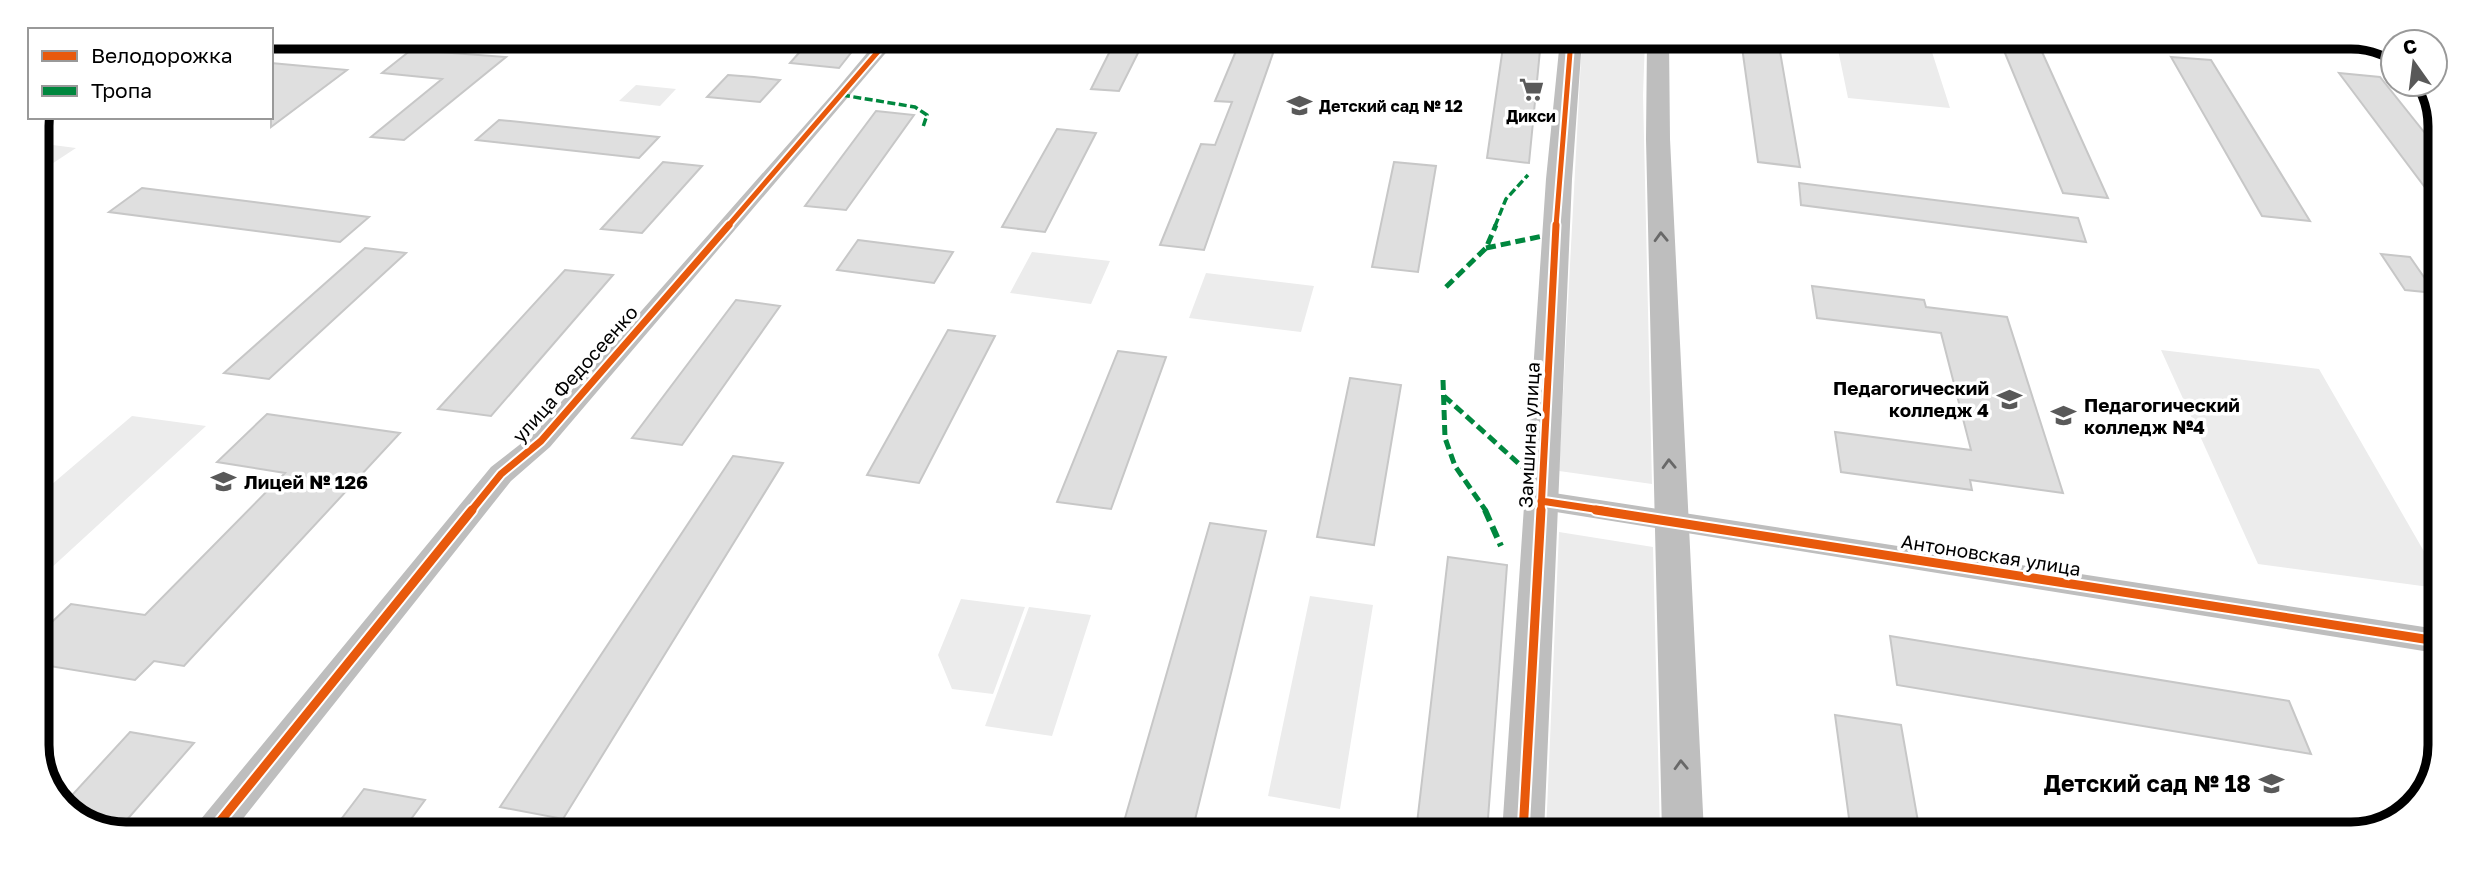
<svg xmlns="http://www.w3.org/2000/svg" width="2477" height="871" viewBox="0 0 2477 871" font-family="'Golos Text',sans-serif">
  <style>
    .green { fill: #ececec }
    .building { fill: #dfdfdf; stroke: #c7c7c7; stroke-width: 2 }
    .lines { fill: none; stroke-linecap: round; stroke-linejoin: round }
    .minor { fill: #bebebe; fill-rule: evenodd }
    .tertiary { fill: #bebebe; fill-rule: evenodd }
    .quiet-far2 { stroke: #00873e; stroke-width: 3.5; stroke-dasharray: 8 3.5; stroke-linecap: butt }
    .quiet-far1 { stroke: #00873e; stroke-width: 5; stroke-dasharray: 10 5; stroke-linecap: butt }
    .quiet { stroke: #00873e; stroke-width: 6; stroke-dasharray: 12 6; stroke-linecap: butt }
    .cycleway-far2-casing { stroke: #fff; stroke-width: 9 }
    .cycleway-far1-casing { stroke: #fff; stroke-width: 11 }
    .cycleway-casing { stroke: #fff; stroke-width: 13 }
    .cycleway-far2 { stroke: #e8590c; stroke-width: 5 }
    .cycleway-far1 { stroke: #e8590c; stroke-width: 7 }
    .cycleway { stroke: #e8590c; stroke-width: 9 }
    .oneway { stroke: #686868 }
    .labels { text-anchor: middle; stroke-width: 7; stroke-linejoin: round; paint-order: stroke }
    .far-poi-label { font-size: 16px; font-weight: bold; fill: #000; stroke: #fff; text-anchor: start }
    .street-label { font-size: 19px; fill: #000; stroke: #fff }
    .poi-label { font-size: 19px; font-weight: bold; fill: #000; stroke: #fff; text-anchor: start }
    .near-poi-label { font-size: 23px; font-weight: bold; fill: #000; stroke: #fff; text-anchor: end }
    .rim { fill: none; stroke: #000; stroke-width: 9 }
  </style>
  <rect width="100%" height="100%" fill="#fff"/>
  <path class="green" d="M1582 40H1645L1643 95 1652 484 1559 471Z
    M1836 40 1931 49 1950 108 1848 98Z
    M636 85 676 89 660 106 619 101Z
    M37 143 76 148 38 173Z
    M1032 252 1110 261 1091 304 1010 293Z
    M1206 273 1314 286 1301 332 1189 318Z
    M2161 350 2319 369 2437 574V588L2258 564Z
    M132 416 206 426 37 581V497Z
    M1559 532 1653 547 1660 833H1546Z
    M1310 596 1373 605 1340 809 1268 796Z
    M961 599 1025 607 993 694 952 689 938 655Z
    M1029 607 1091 615 1052 736 985 726Z"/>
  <path class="building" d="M812 38H840L861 40 839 68 790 63Z
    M1116 39H1145L1119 91 1091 89Z
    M1241 39H1278L1204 250 1160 245 1201 144 1215 145 1232 102 1215 101Z
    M1504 40H1541L1529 163 1487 158Z
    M1741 40H1778L1800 167 1758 162Z
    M2000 41 2038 43 2108 198 2063 193Z
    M411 50 506 57 404 140 371 137 442 79 382 73Z
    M2171 57 2211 60 2310 221 2262 216Z
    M271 63 347 70 271 127Z
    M2339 73 2380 77 2440 152 2439 206Z
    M728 75 754 77 780 80 760 102 707 97Z
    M876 111 914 115 846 210 805 206Z
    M499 120 520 122 659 137 639 158 476 140Z
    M1057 129 1096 133 1045 232 1002 227Z
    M663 162 702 166 642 233 601 229Z
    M1394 162 1436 166 1418 272 1372 267Z
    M1799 183 2078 218 2086 242 1801 205Z
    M142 188 285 206 369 217 340 242 109 212Z
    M858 240 953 252 934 283 837 270Z
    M365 248 406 253 269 379 224 373Z
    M2381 254 2410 257 2435 293 2405 290Z
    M565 270 613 275 491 416 438 409Z
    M1812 286 1924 300 1926 307 2007 317 2063 493 1970 480 1972 490 1841 472 1835 432 1971 450 1941 333 1817 318Z
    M736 300 780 306 682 445 632 438Z
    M948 330 995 336 919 483 867 475Z
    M1118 351 1166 357 1111 509 1057 502Z
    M1350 378 1401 385 1374 545 1317 537Z
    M267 414 400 433 184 666 154 661 135 680 37 664V636L71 604 145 615 285 473 217 462Z
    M733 456 783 463 563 819 500 807Z
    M1210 523 1266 531 1192 832H1121Z
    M1448 557 1507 565 1487 832H1416Z
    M1890 636 2289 701 2311 754 1897 685Z
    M1835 715 1901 725 1920 833H1851Z
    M130 732 194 743 118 830H98L63 805Z
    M364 789 425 800 403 830H333Z"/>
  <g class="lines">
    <path class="minor" d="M870 38H888L890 48 550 447 511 481 234 830H196L201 819 491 467 532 435 835 91 872 47Z
      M1541 491 2437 629 2436 653 1531 508 1527 501 1531 494Z"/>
    <path class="tertiary" d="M1560 40H1582L1572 179 1544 833H1502L1546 179Z
      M1647 40H1669L1670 139 1704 833H1662L1646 139Z"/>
    <path class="quiet-far2" d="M881 48 934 40H982
      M842 95 915 107 927 115 923 127
      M1495 226 1506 199 1528 175"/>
    <path class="quiet-far1" d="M1486 248 1543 236
      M1446 287 1486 248 1496 225
      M1443 380 1445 438 1455 466 1486 511
      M1444 396 1527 471"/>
    <path class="quiet" d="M1485 510 1501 546"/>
    <defs>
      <path id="cycleway-far2" d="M728 226 881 48 879 38
        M1556 226 1571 40"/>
      <path id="cycleway-far1" d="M1541 501 1607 511
        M471 511 501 474 541 441 729 225
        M1541 511 1556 225"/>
      <path id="cycleway" d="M1596 510 2437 641
        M213 830 472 510
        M1523 833 1541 510"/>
    </defs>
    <use href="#cycleway-far2" class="cycleway-far2-casing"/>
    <use href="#cycleway-far1" class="cycleway-far1-casing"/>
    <use href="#cycleway" class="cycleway-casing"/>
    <use href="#cycleway-far2" class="cycleway-far2"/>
    <use href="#cycleway-far1" class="cycleway-far1"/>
    <use href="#cycleway" class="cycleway"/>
  </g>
  <defs><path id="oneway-chevron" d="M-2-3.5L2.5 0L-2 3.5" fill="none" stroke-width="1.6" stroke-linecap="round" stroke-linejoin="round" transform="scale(1.75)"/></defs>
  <g class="oneway">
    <use href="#oneway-chevron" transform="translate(1661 237) rotate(-92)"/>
    <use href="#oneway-chevron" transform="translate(1669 464) rotate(-92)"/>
    <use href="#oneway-chevron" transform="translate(1681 765) rotate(-92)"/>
  </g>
  <defs>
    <symbol id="supermarket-bare" viewBox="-9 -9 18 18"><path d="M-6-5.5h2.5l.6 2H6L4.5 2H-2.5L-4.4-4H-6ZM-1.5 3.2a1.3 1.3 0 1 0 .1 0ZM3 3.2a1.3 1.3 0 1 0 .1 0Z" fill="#595959" stroke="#fff" stroke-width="2.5" paint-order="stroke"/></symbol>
    <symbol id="school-bare" viewBox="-9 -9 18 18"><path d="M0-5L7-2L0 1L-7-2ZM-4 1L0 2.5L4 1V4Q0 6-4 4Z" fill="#595959" stroke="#fff" stroke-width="2.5" paint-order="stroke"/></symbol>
    <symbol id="university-bare" viewBox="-9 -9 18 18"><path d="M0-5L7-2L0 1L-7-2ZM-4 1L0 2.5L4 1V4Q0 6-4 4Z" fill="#595959" stroke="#fff" stroke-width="2.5" paint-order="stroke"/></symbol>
  </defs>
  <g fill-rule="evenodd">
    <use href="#supermarket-bare" x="1514" y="72" width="35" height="35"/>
    <use href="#school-bare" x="1282" y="88" width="35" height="35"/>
    <use href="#university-bare" x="1992" y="382" width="35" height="35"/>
    <use href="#university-bare" x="2046" y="398" width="35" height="35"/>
    <use href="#school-bare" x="206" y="464" width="35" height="35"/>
    <use href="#school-bare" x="2254" y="766" width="35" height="35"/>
  </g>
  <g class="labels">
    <g class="far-poi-label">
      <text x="1319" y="112">Детский сад № 12</text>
      <text x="1531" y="122" text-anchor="middle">Дикси</text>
    </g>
    <g class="street-label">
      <text transform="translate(575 374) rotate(-48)" y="7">улица Федосеенко</text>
      <text transform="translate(1529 435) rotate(-87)" y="7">Замшина улица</text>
      <text transform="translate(1991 555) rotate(9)" y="7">Антоновская улица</text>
    </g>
    <g class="poi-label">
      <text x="1989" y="395" text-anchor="end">Педагогический<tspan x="1989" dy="22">колледж 4</tspan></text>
      <text x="2084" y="412">Педагогический<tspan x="2084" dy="22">колледж №4</tspan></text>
      <text x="244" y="489">Лицей № 126</text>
    </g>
    <g class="near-poi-label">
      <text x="2251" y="792">Детский сад № 18</text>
    </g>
  </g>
  <path d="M0 0H2477V871H0ZM126 49H2351A77 77 0 0 1 2428 126V745A77 77 0 0 1 2351 822H126A77 77 0 0 1 49 745V126A77 77 0 0 1 126 49Z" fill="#fff" fill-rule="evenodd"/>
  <path class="rim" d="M126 49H2351A77 77 0 0 1 2428 126V745A77 77 0 0 1 2351 822H126A77 77 0 0 1 49 745V126A77 77 0 0 1 126 49Z"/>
  <rect x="28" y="28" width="245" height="91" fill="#ffffff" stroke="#999999" stroke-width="2"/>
  <rect x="42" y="51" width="35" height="10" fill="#e8590c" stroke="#999999" stroke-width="2"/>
  <text x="91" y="63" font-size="21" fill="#000000">Велодорожка</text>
  <rect x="42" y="86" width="35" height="10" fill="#00873e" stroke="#999999" stroke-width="2"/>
  <text x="91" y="98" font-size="21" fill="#000000">Тропа</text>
  <g transform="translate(2414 63) rotate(346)"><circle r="33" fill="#ffffff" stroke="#999999" stroke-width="2"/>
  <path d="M0-5L12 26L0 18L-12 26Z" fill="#595959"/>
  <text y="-10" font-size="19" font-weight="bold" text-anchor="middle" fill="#000000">С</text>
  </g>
</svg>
